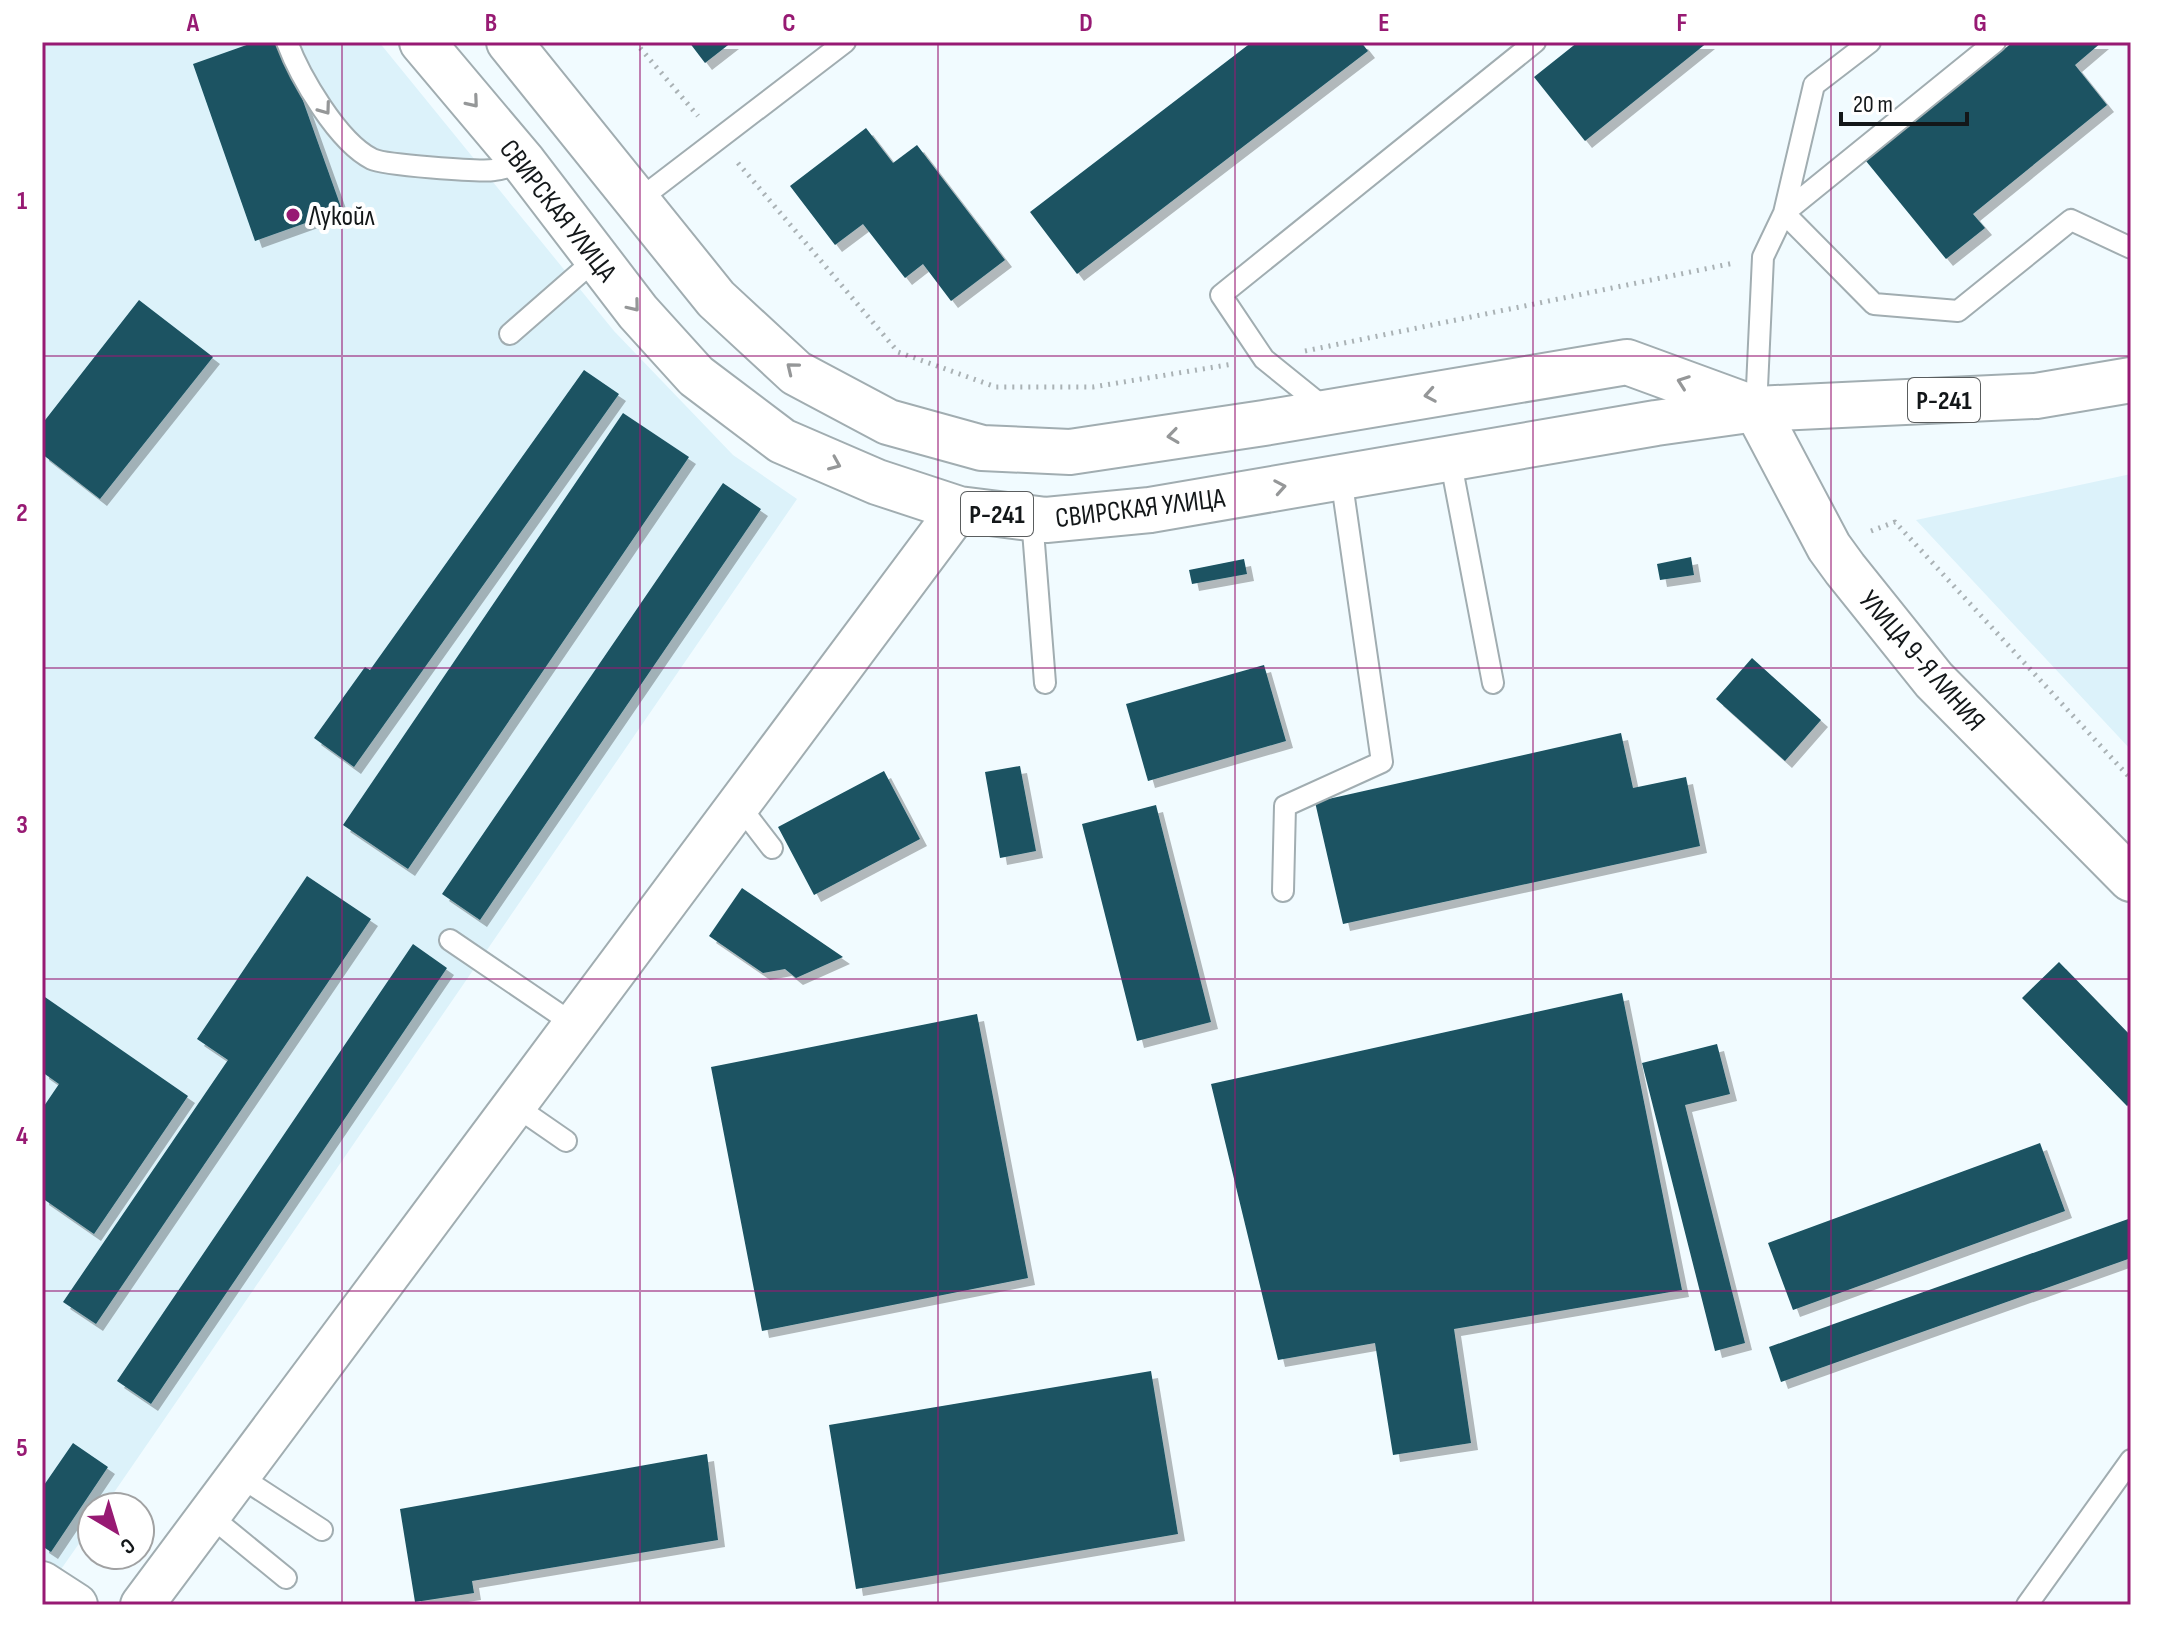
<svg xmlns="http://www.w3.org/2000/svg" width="2173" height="1647" viewBox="0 0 2173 1647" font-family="'Sofia Sans Condensed',sans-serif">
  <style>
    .built { fill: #dcf2fa }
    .building { fill: #1a5362; filter: url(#shadow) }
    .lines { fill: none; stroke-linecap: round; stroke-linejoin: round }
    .service-casing { stroke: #a1adb1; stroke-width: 24 }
    .minor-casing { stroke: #a1adb1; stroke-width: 46 }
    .tertiary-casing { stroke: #a1adb1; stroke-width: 48 }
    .trunk-casing { stroke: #a1adb1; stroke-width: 48 }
    .path { stroke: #aab2b5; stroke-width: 5; stroke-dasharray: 2 6; stroke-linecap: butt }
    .service { stroke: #fff; stroke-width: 20 }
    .minor { stroke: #fff; stroke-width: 42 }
    .tertiary { stroke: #fff; stroke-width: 44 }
    .trunk { stroke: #fff; stroke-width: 44 }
    .oneway { stroke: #959798 }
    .grid { fill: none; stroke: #971a73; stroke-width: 2; stroke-opacity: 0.55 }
    .poi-dot { fill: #971a73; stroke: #fff; stroke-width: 3 }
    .labels { text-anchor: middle; stroke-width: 8; stroke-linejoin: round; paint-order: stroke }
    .shield { fill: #fff; stroke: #5a5d5e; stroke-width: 2 }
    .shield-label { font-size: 26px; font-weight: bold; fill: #131719 }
    .street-label { font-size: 28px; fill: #131719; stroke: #fff }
    .poi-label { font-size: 28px; fill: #131719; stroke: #fff; text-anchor: start }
    .neatline { fill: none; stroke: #971a73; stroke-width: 3 }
    .grid-label { font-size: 26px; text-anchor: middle; font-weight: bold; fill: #971a73 }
  </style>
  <defs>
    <filter id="shadow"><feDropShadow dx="7" dy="7" stdDeviation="0" flood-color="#0004"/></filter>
  </defs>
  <rect width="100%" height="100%" fill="#f1fbff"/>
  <path class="built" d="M42 42H379L614 331 733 455 797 499 104 1507H92V1525L57 1575 42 1565Z
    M2131 474V750L1916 520Z"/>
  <path class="building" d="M255 42H282L342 210 255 241 193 64Z
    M689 42H732L705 63Z
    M1252 42H1361L1368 51 1077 274 1030 212Z
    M1578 42H1708L1585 141 1534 77Z
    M2013 42H2102L2075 65 2107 105 1973 214 1985 228 1946 259 1866 161Z
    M866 128 893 163 917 145 1005 260 951 301 923 264 905 278 863 224 835 245 790 186Z
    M139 300 213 357 100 499 42 454V424Z
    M584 370 619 394 354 767 314 738 365 667 370 670Z
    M623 413 689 457 408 869 343 825Z
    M723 483 761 509 480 920 442 894Z
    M1691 557 1694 575 1660 580 1657 564Z
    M1244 559 1247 574 1192 584 1189 570Z
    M1752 658 1821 720 1785 761 1716 699Z
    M1264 665 1286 741 1148 781 1126 704Z
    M1621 733 1633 788 1686 777 1700 846 1343 924 1315 802Z
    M1020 766 1036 851 1000 858 985 772Z
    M884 771 920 839 814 895 778 827Z
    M1156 805 1211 1022 1137 1041 1082 824Z
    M307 876 371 919 96 1324 63 1302 228 1060 197 1039Z
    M742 888 843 957 796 978 785 969 763 973 709 936Z
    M413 944 447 968 151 1404 117 1381Z
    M2059 962 2131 1036V1102L2127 1106 2022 998Z
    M1622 993 1682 1290 1454 1329 1471 1443 1393 1455 1375 1343 1278 1360 1211 1084Z
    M42 995 188 1096 94 1234 42 1198V1109L59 1084 42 1072Z
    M977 1014 1028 1278 762 1331 711 1067Z
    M1717 1044 1730 1094 1685 1105 1745 1343 1715 1351 1642 1063Z
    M2040 1143 2065 1211 1793 1310 1768 1243Z
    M2131 1218V1258L1781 1382 1769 1347Z
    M1151 1371 1178 1534 856 1589 829 1425Z
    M73 1443 108 1467 51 1552 42 1546V1488Z
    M707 1454 718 1540 472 1581 474 1593 415 1602 400 1509Z"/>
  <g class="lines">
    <defs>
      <path id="service" d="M287 42C300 77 338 142 372 159 384 165 479 172 494 170 504 169 514 165 524 163
        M1870 42 1814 85 1784 213 1874 304 1958 311 2071 220 2131 248
        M636 202 845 42
        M510 334 597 258
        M1326 409 1264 359 1221 295 1535 42
        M1756 409 1763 257 1784 213 1995 42
        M1450 458 1493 683
        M1032 518 1045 683
        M738 804 772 848
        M1283 891 1285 806 1382 762 1341 477
        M450 940 575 1025
        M514 1105 566 1141
        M239 1476 322 1530
        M209 1515 286 1578
        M2027 1605 2131 1460"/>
      <path id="minor" d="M42 1583 76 1605
        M142 1605 959 509"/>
      <path id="tertiary" d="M1756 409 1829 547 1845 569 1934 680 2131 879"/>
      <path id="trunk" d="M422 42 524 163 638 312 696 376 782 441 877 482 959 509 1046 520 1150 510 1656 423 1756 409 2036 396 2131 380
        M509 42 716 299 796 373 888 422 982 448 1070 452 1264 423 1627 362 1750 407"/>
    </defs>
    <use href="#service" class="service-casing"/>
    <use href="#minor" class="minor-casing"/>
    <use href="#tertiary" class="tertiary-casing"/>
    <use href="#trunk" class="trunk-casing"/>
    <path class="path" d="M635 42 698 116
      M738 163 898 352 996 387H1093L1233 364
      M1305 351 1734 263
      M1871 531 1895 522 2131 779"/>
    <use href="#service" class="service"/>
    <use href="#minor" class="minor"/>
    <use href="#tertiary" class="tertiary"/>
    <use href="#trunk" class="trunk"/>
  </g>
  <defs><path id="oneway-chevron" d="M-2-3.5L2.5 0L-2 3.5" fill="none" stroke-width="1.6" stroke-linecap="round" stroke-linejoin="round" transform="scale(2)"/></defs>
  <g class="oneway">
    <use href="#oneway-chevron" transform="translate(473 102) rotate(50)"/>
    <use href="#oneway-chevron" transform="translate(325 109) rotate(54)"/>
    <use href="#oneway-chevron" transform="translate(634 306) rotate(51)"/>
    <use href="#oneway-chevron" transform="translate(792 368) rotate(-141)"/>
    <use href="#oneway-chevron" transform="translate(1683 382) rotate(-160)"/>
    <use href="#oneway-chevron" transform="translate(1430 395) rotate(170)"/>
    <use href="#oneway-chevron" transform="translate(1173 436) rotate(172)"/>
    <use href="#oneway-chevron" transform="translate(835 464) rotate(23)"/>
    <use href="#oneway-chevron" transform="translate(1280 487) rotate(-10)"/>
  </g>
  <path class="grid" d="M342 42V1605M640 42V1605M938 42V1605M1235 42V1605M1533 42V1605M1831 42V1605M42 356H2131M42 668H2131M42 979H2131M42 1291H2131"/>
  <circle class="poi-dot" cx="293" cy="215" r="8"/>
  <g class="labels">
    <g class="shield">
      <rect x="1908" y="378" width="72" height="44" rx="6"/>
      <rect x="961" y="492" width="72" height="44" rx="6"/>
    </g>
    <g class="shield-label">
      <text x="1944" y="409">Р-241</text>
      <text x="997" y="523">Р-241</text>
    </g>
    <g class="street-label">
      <text transform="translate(559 210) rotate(52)" y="10">СВИРСКАЯ УЛИЦА</text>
      <text transform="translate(1140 507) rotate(-7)" y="10">СВИРСКАЯ УЛИЦА</text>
      <text transform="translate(1923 660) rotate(49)" y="10">УЛИЦА 9-Я ЛИНИЯ</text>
    </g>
    <g class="poi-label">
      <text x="309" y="225">Лукойл</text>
    </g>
  </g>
  <rect width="2173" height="1647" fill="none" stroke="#ffffff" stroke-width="88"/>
  <g transform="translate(116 1531) rotate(142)"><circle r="38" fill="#ffffff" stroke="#a1a2a3" stroke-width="2"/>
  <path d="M0-6L14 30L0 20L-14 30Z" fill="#971a73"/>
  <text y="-12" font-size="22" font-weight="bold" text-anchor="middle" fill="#131719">С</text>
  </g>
  <path d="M1841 112v12h126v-12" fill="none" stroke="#131719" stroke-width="4"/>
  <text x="1853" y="112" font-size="24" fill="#131719" stroke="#ffffff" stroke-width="6" paint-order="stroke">20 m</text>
  <rect x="44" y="44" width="2085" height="1559" class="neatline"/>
  <g class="grid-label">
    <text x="193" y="31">A</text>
    <text x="491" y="31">B</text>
    <text x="789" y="31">C</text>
    <text x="1086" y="31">D</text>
    <text x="1384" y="31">E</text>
    <text x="1682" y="31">F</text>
    <text x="1980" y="31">G</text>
    <text x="22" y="209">1</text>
    <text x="22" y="521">2</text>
    <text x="22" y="833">3</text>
    <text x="22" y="1144">4</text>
    <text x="22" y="1456">5</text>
  </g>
</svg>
